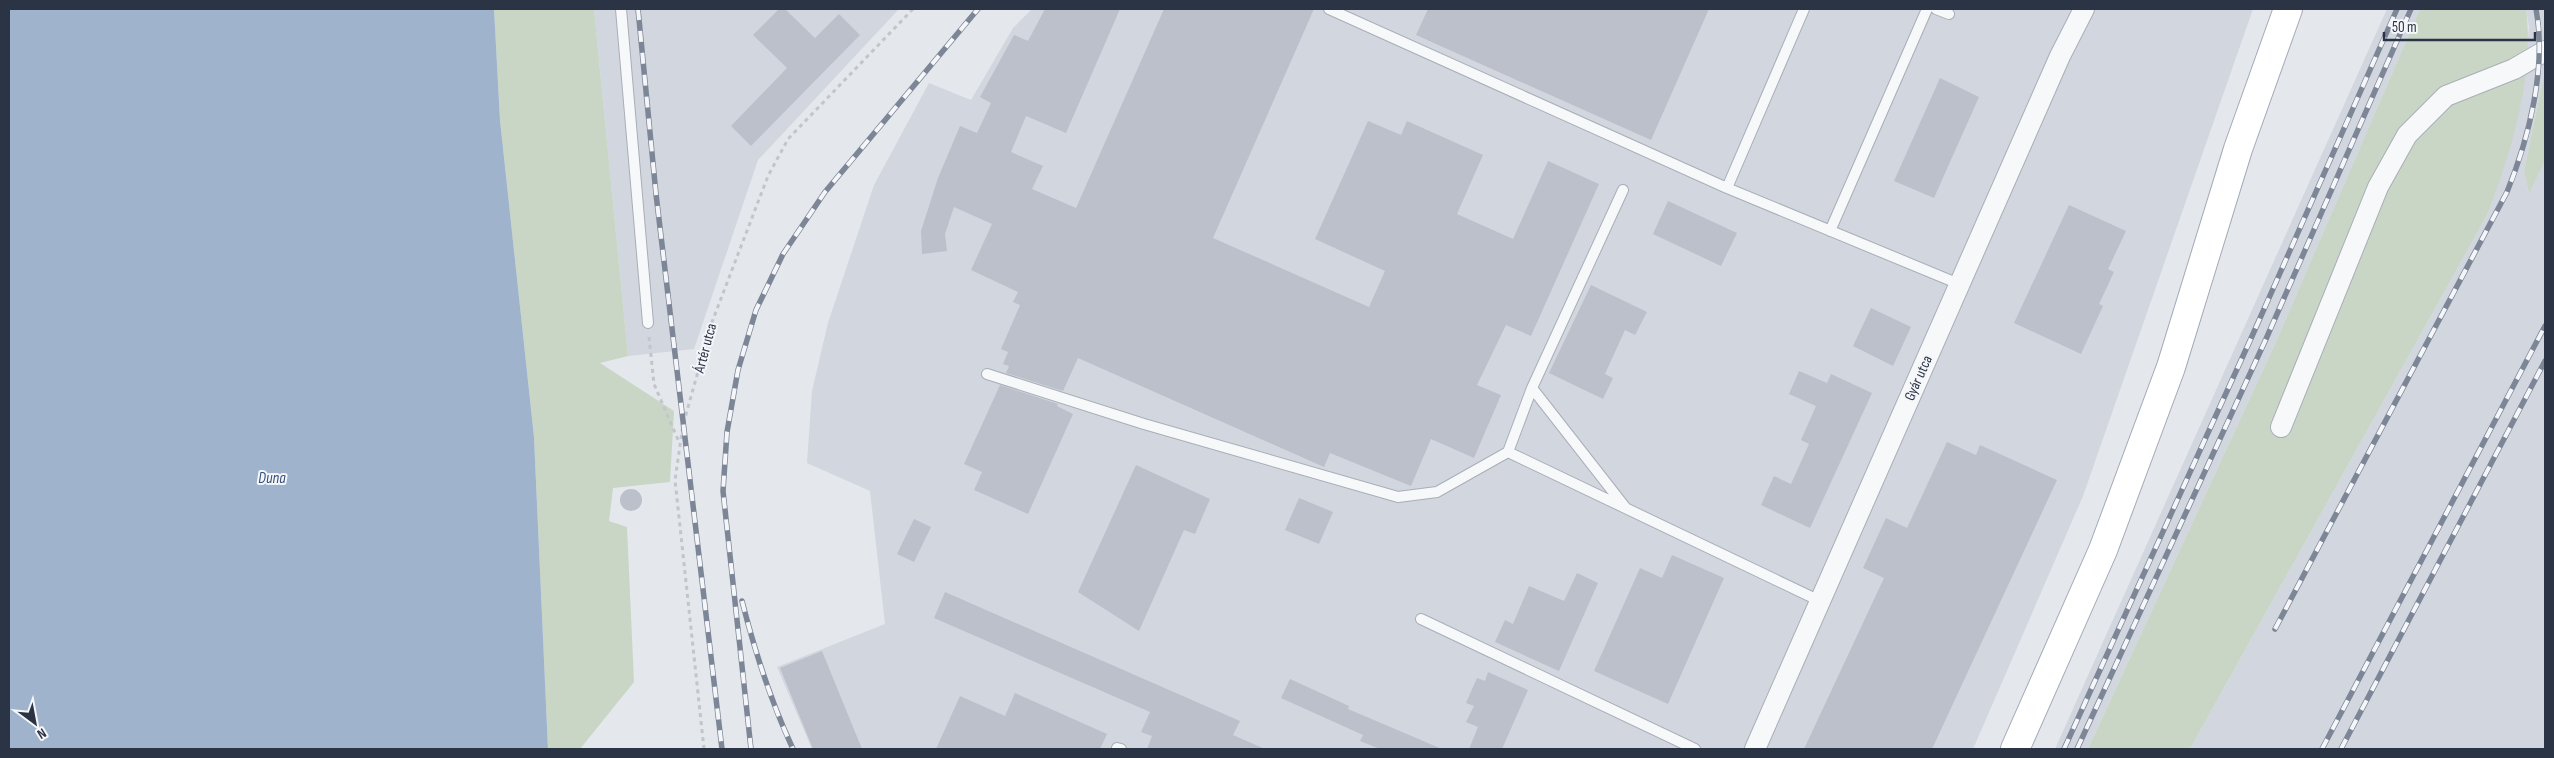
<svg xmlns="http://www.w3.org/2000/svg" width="2554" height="758" viewBox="0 0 2554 758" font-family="'Sofia Sans Condensed',sans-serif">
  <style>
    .built { fill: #d2d6de }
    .green { fill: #c9d6c5 }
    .water { fill: #9fb4cc }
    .building { fill: #bbc0ca }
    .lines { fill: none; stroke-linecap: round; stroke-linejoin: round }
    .service-casing { stroke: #a9aeb7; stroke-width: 12 }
    .minor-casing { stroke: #a9aeb7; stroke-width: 22 }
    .primary-casing { stroke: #a3abb8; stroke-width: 30 }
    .path { stroke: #c2c5cb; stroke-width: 3; stroke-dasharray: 4 4; stroke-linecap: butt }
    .service { stroke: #f7f8fa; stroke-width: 10 }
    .minor { stroke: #f7f8fa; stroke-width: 20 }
    .primary { stroke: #fff; stroke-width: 28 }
    .rail-casing { stroke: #7d8696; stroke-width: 5.5 }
    .rail { stroke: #f4f6f9; stroke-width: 4; stroke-dasharray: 11; stroke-linecap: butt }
    .labels { text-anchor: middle; stroke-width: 4; stroke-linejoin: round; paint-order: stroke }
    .street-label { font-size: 15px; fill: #2b3445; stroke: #f4f6f9 }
    .water-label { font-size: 16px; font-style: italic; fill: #34527a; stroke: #f4f6f9 }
  </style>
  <rect width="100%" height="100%" fill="#e4e7ec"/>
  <path class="built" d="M594 9H899L758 160 694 349 628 356Z
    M1032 9H2253L2083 496 1973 749H812L777 667 885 624 870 491 807 463 812 391 828 323 874 185 929 83 971 100 1013 28Z
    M2387 9H2420L2275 344 2088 749H2055Z
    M2526 9H2544L2545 15 2544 75 2524 171 2529 194 2545 161V749H2190L2487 215 2516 120 2524 77 2529 27Z"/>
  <path class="green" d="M494 9H594L628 356 600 363 674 411 670 482 613 488 609 521 627 527 634 682 580 749H548L534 437 500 120Z
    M2420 9H2526C2535 74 2511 154 2487 215L2190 749H2088L2275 344Z
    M2545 51V161L2529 194 2524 171 2544 75Z"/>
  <path class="water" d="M9 9H494L500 120 534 437 548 749H9Z"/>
  <path class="building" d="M779 9H785L815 38 839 14 860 35 751 146 731 126 787 68 753 35Z
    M1045 9H1120L1066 133 1026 116 1011 152 1043 166 1032 189 1076 208 1164 9H1314L1213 238 1369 307 1385 271 1315 239 1368 121 1401 135 1407 121 1483 155 1457 214 1513 239 1548 161 1599 184 1531 336 1506 325 1477 385 1501 395 1474 458 1431 439 1411 486 1330 453 1324 467 1078 358 1063 391 1006 373 1009 366 1003 364 1008 352 1001 349 1020 305 1013 302 1018 292 971 270 992 224 954 207 945 234 947 251 922 254 921 231 938 178 960 126 977 133 991 103 980 97 1014 35 1028 41Z
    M1428 9H1709L1651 140 1416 35Z
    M1940 78 1979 97 1934 198 1894 181Z
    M1668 201 1737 233 1721 266 1653 234Z
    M2069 205 2126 231 2108 269 2114 272 2099 304 2103 306 2081 354 2014 323Z
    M1591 285 1647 312 1635 335 1625 330 1605 374 1613 378 1603 399 1549 373Z
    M1871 308 1911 327 1893 366 1853 346Z
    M1799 371 1827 383 1831 374 1872 393 1810 528 1761 505 1774 476 1791 484 1809 444 1801 440 1816 406 1789 394Z
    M1000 385 1058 404 1057 406 1073 414 1028 514 974 490 982 472 964 464Z
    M1947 442 1976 455 1980 445 2057 480 1932 749H1804L1884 578 1863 568 1886 518 1907 528Z
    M1136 465 1210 499 1195 534 1184 530 1139 631 1078 592Z
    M620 500a11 11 0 1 1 22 0a11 11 0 1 1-22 0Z
    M1299 498 1333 512 1319 544 1285 530Z
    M914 519 931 527 914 562 897 554Z
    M1672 555 1724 578 1668 704 1594 671 1640 568 1662 578Z
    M1577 573 1598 583 1559 671 1495 642 1505 620 1513 624 1529 586 1564 601Z
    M945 592 1240 721 1233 735 1265 749H1147L1152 736 1141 732 1150 712 934 618Z
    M822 651 862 749H813L780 668Z
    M1488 672 1528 690 1502 749H1469L1478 727 1466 722 1474 706 1466 703 1477 678 1485 681Z
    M1290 679 1349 706 1348 709 1442 749H1380L1360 741 1363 735 1281 698Z
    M1015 693 1107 734 1100 749H936L960 696 1005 716Z"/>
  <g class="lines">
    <defs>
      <path id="service" d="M621 9 648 323
        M1329 9 1727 188 1959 284
        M1936 9 1949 14
        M1727 188 1804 9
        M1623 190 1532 388 1508 452 1820 601
        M1830 231 1927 9
        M987 374 1144 424 1398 497 1437 492 1508 452
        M1532 388 1625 507
        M1421 619 1695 749
        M1117 748 1121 749"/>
      <path id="minor" d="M2281 427 2378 187 2407 135 2446 96 2514 69 2545 51
        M1755 749 2060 56 2084 9"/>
      <path id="primary" d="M2015 749 2103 550 2171 367 2238 149 2288 9"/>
    </defs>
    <use href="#service" class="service-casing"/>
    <use href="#minor" class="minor-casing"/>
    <use href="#primary" class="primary-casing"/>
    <path class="path" d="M649 337 654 384 679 442
      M704 749 675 480 683 425 712 322 768 176 788 139 913 9"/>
    <use href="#service" class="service"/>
    <use href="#minor" class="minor"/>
    <use href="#primary" class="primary"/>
    <defs>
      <path id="rail" d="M638 9 656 194 722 749
        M742 601C755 652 771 702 793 749
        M2275 629 2507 192C2529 138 2547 67 2536 9
        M751 749 723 491 727 432 738 370 756 310 783 254 825 192 978 9
        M2064 749 2253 334 2397 9
        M2077 749 2266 339 2411 9
        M2322 749 2545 326
        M2341 749 2545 361"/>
    </defs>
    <use href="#rail" class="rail-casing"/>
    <use href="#rail" class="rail"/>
  </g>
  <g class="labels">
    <g class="street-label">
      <text transform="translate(705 348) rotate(-75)" y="5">Ártér utca</text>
      <text transform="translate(1918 378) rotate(-66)" y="5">Gyár utca</text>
    </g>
    <g class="water-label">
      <text x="272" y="483">Duna</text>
    </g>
  </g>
  <rect width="2554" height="758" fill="none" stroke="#2b3445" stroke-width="20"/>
  <g transform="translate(35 723) rotate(148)" stroke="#f4f6f9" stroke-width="4" paint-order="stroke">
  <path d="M0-4L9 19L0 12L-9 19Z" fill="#2b3445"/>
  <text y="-8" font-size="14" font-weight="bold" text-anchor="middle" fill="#2b3445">N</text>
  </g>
  <path d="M2384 32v8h151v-8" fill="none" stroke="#2b3445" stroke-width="2.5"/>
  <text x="2392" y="32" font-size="15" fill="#2b3445" stroke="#f4f6f9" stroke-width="4" paint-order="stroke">50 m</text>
</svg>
